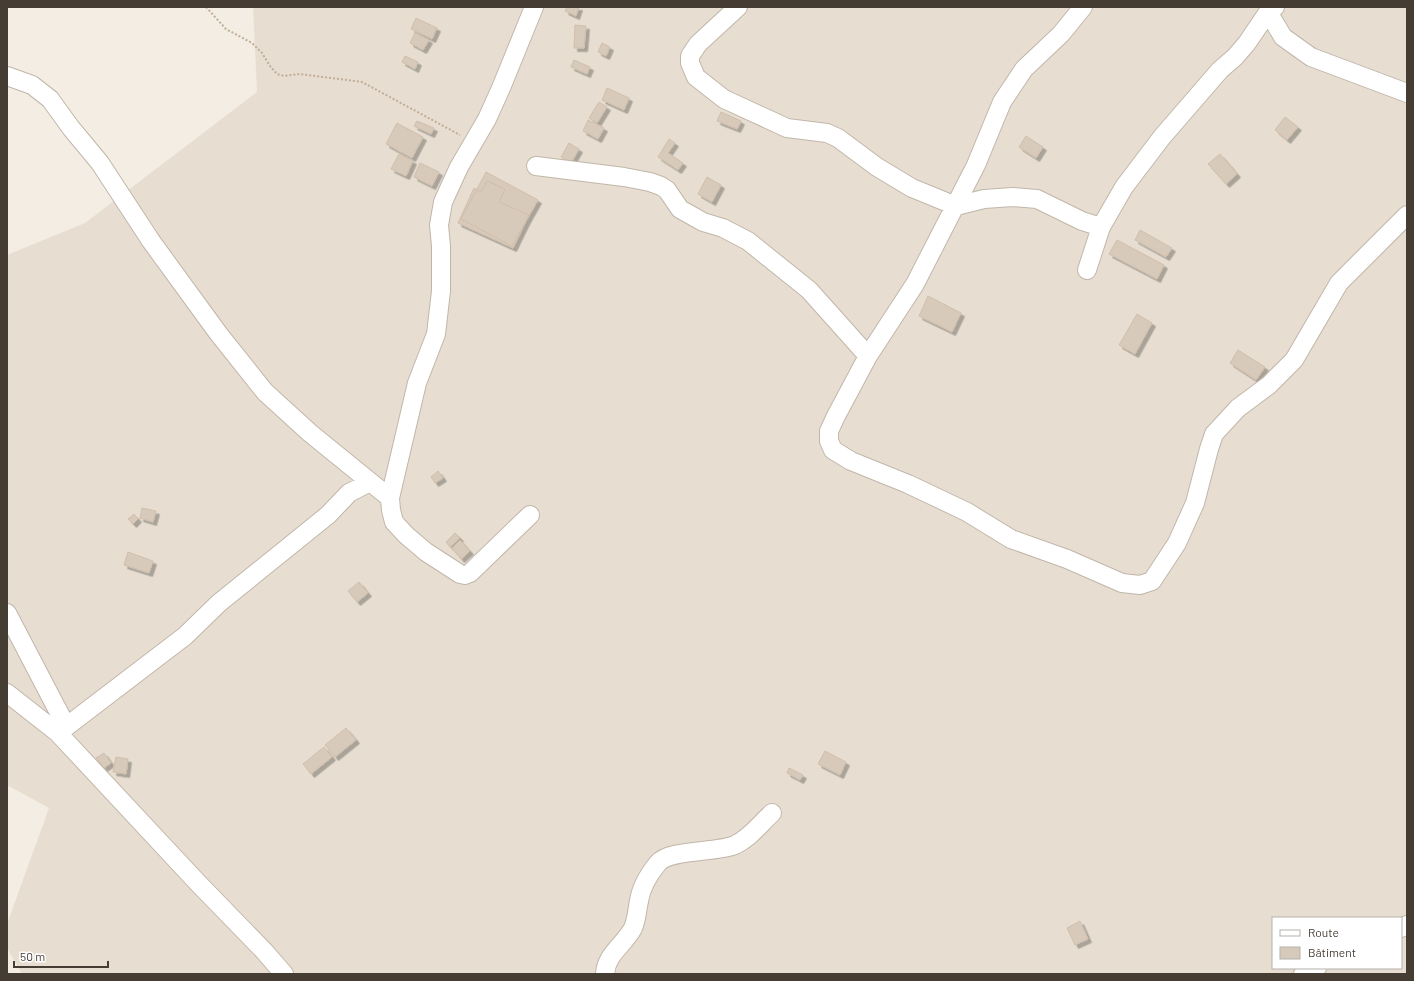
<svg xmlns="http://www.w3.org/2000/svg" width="1414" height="981" viewBox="0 0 1414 981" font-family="Barlow,sans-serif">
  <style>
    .residential { fill: #e7ded1; fill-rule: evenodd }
    .building { fill: #d8cabb; stroke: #d0beab; filter: url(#shadow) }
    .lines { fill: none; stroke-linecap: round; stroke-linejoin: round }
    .minor-casing { stroke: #c1b6a9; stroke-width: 20 }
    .path { stroke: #c1ad96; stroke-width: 2; stroke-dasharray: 2 2; stroke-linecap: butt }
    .minor { stroke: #fff; stroke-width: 18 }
  </style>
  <defs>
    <filter id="shadow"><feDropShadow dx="3.5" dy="3.5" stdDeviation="0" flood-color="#0004"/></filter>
  </defs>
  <rect width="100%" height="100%" fill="#f3ede3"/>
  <path class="residential" d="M253 7H1407V974H22L7 948V924L49 808 7 785V255L85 223 257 92ZM1273 918H1401V968H1273Z"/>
  <path class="building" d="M567 7H579L576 16 565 11Z
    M416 18 437 28 432 39 411 29Z
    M575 25 586 26 584 48H574Z
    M415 33 429 40 423 50 410 43Z
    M602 43 610 47 606 56 598 52Z
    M405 56 418 62 415 69 402 62Z
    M574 60 590 67 587 74 571 67Z
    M607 88 629 98 624 110 602 100Z
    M599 102 607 107 597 123 589 118Z
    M721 112 741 121 737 129 717 121Z
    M1285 117 1298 127 1287 140 1275 130Z
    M588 120 604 128 598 139 583 131Z
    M417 121 434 128 431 134 414 126Z
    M397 123 423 137 412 158 386 144Z
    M1026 136 1043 147 1036 158 1019 147Z
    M669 139 675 143 668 153 683 163 678 170 658 157Z
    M569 143 579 149 571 163 561 157Z
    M399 154 413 161 406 176 391 169Z
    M1220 154 1237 174 1226 184 1208 164Z
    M420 163 439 172 432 186 414 177Z
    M486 172 538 200 512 246 461 219Z
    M707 177 721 185 712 202 698 194Z
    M487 181 505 189 499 202 529 215 513 248 458 223 474 188 481 192Z
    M1140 230 1172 248 1166 257 1135 240Z
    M1117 240 1164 265 1157 279 1109 254Z
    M928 296 961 313 952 332 919 316Z
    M1137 314 1152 323 1135 354 1119 345Z
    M1238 350 1265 367 1256 380 1230 363Z
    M438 471 443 478 435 483 431 477Z
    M142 508 156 511 153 522 140 518Z
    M134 514 138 519 133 524 128 519Z
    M455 533 460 538 450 547 446 542Z
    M460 540 470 551 461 559 452 548Z
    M128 552 153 561 149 573 124 565Z
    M359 582 368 593 357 602 348 591Z
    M346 728 356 740 335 757 325 745Z
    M324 747 332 757 311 774 303 764Z
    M825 751 846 762 840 775 818 764Z
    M104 753 111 763 104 768 96 758Z
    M116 757 128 759 126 774 113 772Z
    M789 768 803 775 800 780 787 773Z
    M1080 921 1088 939 1075 945 1067 928Z"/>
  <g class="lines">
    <defs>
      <path id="minor" d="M738 7 698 44 690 56V63L696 77 724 99 787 128 827 133 838 138 877 167 912 188 956 206 984 199 1013 197 1037 199 1082 221 1101 227
        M1083 7 1061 34 1024 69 1002 102 976 165 915 284 868 356 836 416 829 431V441L833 450 851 461 908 484 967 512 1011 539 1067 559 1122 583 1140 585 1152 581 1177 543 1195 503 1209 449 1214 434 1238 408 1269 385 1294 360 1339 283 1407 215
        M1275 7 1268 12 1283 37 1311 57 1407 93
        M7 76 32 85 50 99 71 128 100 163 151 241 218 333 265 392 310 433 390 498
        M536 166 624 177 650 182 661 186 667 190 680 209 703 222 723 228 748 241 809 290 868 356
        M1087 270 1101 227 1124 187 1162 137 1220 70 1235 57 1247 43 1268 12
        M530 515 470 573 465 575 460 574 426 552 406 535 394 522 391 510 390 498 417 383 436 334 441 291V246L439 225 443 202 459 167 487 119 501 88 534 7
        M7 613 66 726
        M7 693 58 733 197 882 264 951 284 974
        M58 733 185 636 219 603 328 515 349 493 370 482
        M1401 928 1407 925
        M605 974C606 954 625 944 633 928 637 919 637 910 639 901 641 887 649 874 658 863 670 849 716 853 735 845 750 838 760 824 772 813
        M1303 974 1317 968"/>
    </defs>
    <use href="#minor" class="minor-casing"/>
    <path class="path" d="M206 7 226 29 252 43 262 53 270 66 277 74 284 76 300 74 362 82 460 135"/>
    <use href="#minor" class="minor"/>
  </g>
  <rect width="1414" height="981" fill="none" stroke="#453c33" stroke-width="16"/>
  <rect x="1272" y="917" width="130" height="52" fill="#ffffff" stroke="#b5b1ad"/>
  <rect x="1280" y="930" width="20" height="6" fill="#ffffff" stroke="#b5b1ad"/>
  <text x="1308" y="937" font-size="12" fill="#453c33">Route</text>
  <rect x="1280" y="947" width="20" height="12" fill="#d8cabb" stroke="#b5b1ad"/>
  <text x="1308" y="957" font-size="12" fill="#453c33">Bâtiment</text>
  <path d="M14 961v6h94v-6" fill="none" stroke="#453c33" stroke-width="2"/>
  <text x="20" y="961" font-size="12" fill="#453c33" stroke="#ffffff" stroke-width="3" paint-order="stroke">50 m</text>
</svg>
